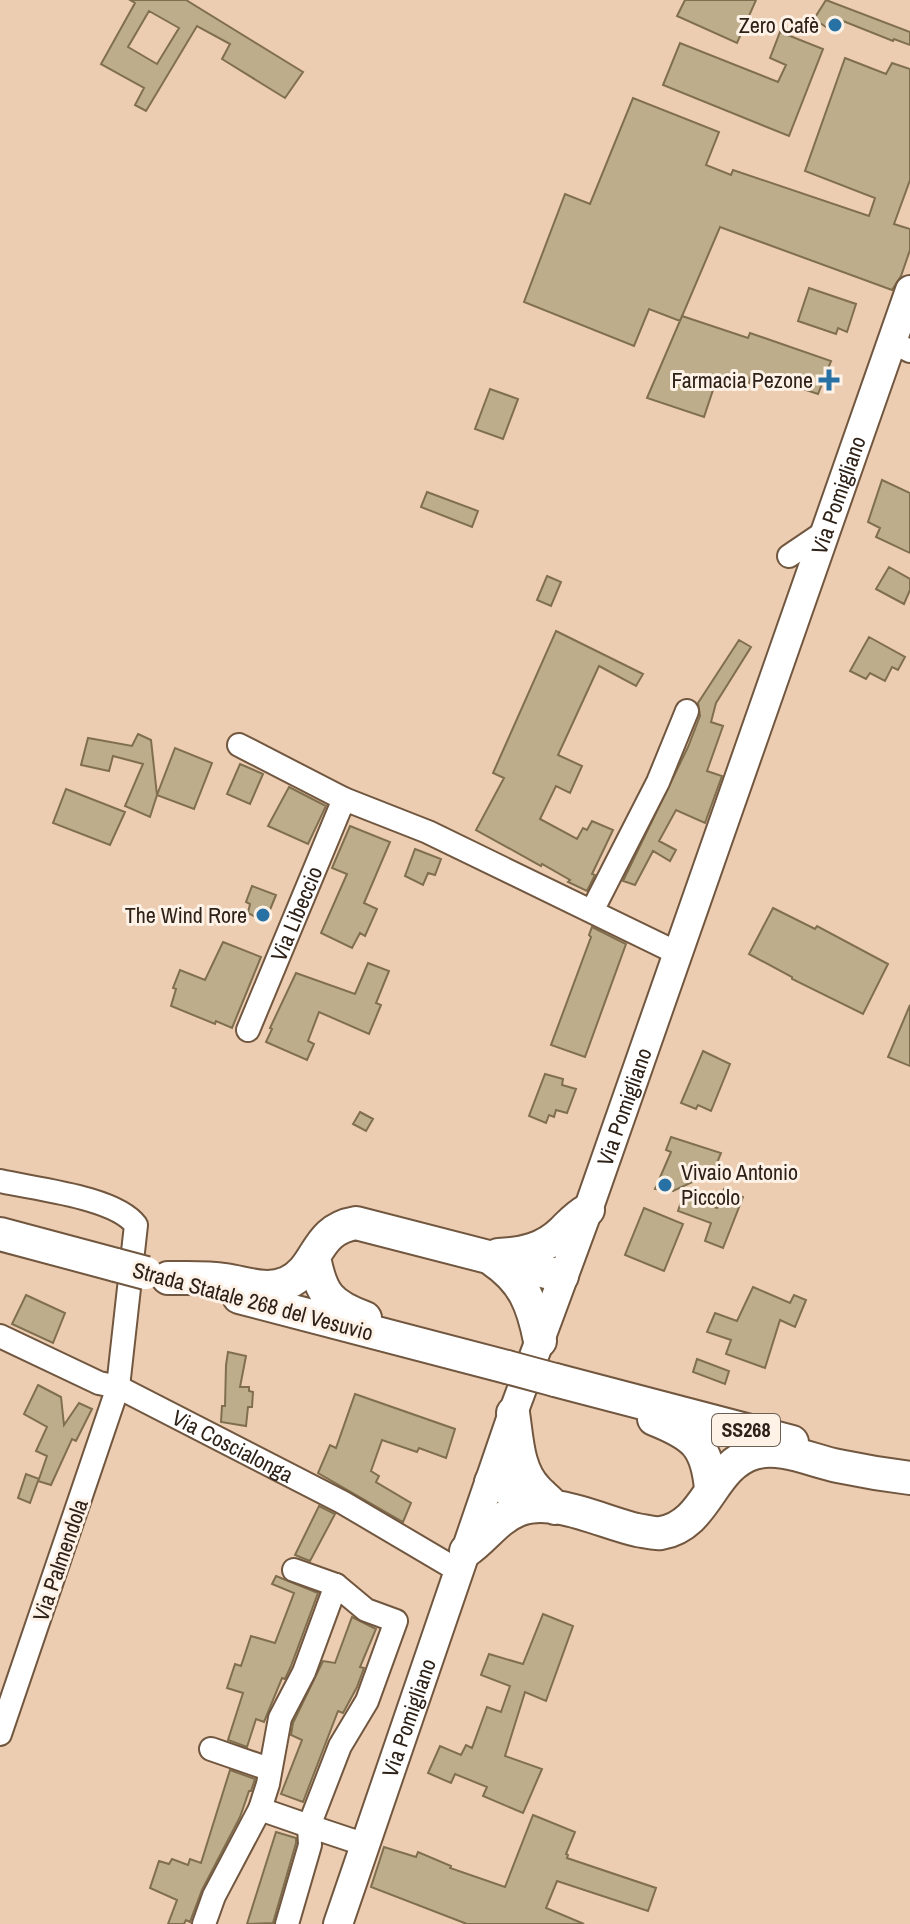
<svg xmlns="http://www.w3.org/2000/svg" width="910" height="1924" viewBox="0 0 910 1924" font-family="'Archivo Narrow',sans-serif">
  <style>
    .building { fill: #bead8b; stroke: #806f4f; stroke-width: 2; fill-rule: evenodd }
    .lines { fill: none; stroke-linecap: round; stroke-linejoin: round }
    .minor-casing { stroke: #71573f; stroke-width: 26 }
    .major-casing { stroke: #71573f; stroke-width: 32 }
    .highway-casing { stroke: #71573f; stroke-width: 36 }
    .minor { stroke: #fff; stroke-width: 22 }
    .major { stroke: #fff; stroke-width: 28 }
    .highway { stroke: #fff; stroke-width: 32 }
    .highway-bridge-casing { stroke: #71573f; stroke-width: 36; stroke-linecap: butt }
    .highway-bridge { stroke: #fff; stroke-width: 32 }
    .poi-dot { fill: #2771a5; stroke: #fef2e7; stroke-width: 3 }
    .labels { text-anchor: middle; stroke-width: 6; stroke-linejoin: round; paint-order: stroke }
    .shield { fill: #fef2e7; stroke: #6c6056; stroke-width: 2 }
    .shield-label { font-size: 20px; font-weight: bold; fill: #2e2218 }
    .poi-label { font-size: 22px; fill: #2e2218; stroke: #fef2e7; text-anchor: end }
    .street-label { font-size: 22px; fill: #2e2218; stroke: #fef2e7 }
  </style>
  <rect width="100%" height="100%" fill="#eccdb2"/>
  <path class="building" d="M130 0H186L303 72 285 98 222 59 230 44 197 26 146 111 135 105 144 88 101 64 135 3ZM149 11 179 28 157 64 128 47Z
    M685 0H756L737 43 677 16Z
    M826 0 910 32V45L894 39 893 41 833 17 826 27 814 19Z
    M780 32 823 49 789 136 663 85 680 43 778 82 786 65 770 58Z
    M845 58 886 74 892 63 910 69V180L894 224 910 229V250L901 276 892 290 720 227 680 321 649 309 634 346 524 302 565 194 590 204 633 98 719 132 706 165 731 175 733 170 869 216 875 198 805 171Z
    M809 288 856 304 847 332 838 328 836 334 798 321Z
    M682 316 748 338 750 333 831 361 818 394 752 372 749 383 718 375 704 417 647 398Z
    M490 389 518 399 503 439 475 429Z
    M882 480 910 493V553L876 537 880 528 868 522Z
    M427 492 478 511 472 527 421 507Z
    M889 567 910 579V590L904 604 876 589Z
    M547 576 561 582 551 606 537 600Z
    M556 631 643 674 636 686 599 666 558 755 582 766 570 793 556 786 540 819 577 839 583 828 587 830 592 821 613 830 592 874 595 875 587 891 568 882 570 880 542 864 541 866 476 830 504 778 493 773Z
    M869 637 905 657 898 670 892 667 885 681 870 673 866 679 850 671Z
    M739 640 751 647 716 703 711 722 723 726 707 771 722 776 705 823 676 810 659 841 676 850 670 861 653 851 635 885 623 881 688 747 700 716 698 703Z
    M138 734 151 740 157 795 175 748 212 763 194 809 157 795 150 817 125 806 143 764 113 756 109 771 81 765 88 738 132 746Z
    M240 764 263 774 250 804 227 794Z
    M289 787 326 806 308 844 268 826Z
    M66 789 125 812 110 845 53 823Z
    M350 826 390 842 364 903 377 909 365 936 360 933 352 948 321 933 347 874 332 868Z
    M415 849 441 859 435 875 428 873 423 885 405 876Z
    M252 886 276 895 265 922 248 913 250 904 246 902Z
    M773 908 815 929 817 926 888 964 863 1014 792 979V977L749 954Z
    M592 927 626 944 585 1057 551 1045 591 937 589 935Z
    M223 942 261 957 232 1028 216 1021 215 1024 171 1006 176 989 173 988 180 970 205 980Z
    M368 963 389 971 376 1003 381 1005 369 1034 319 1012 308 1041 314 1044 307 1060 266 1042 272 1029 270 1028 296 973 355 994Z
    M910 1005V1066L888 1057Z
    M703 1051 730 1064 711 1111 698 1105 696 1109 681 1103Z
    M545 1074 563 1079 562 1085 576 1089 567 1113 556 1110 554 1117 549 1115 546 1123 529 1116Z
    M360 1112 373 1119 366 1131 353 1124Z
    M671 1137 721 1153 710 1180 703 1177 673 1191 655 1189 671 1152 666 1150Z
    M724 1189 743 1197 723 1248 705 1241 711 1223 678 1211 683 1196 717 1208Z
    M644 1208 683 1224 664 1271 625 1255Z
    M753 1287 790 1303 794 1295 806 1300 795 1327 780 1320 765 1368 726 1354 731 1340 707 1332 715 1313 737 1321Z
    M26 1295 65 1313 53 1343 12 1324Z
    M228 1352 246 1356 240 1387H249V1391L253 1392 252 1407H248L246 1426 221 1422 222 1406H225L226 1365Z
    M697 1359 729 1371 725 1384 693 1372Z
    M38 1385 61 1397 64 1425 79 1403 92 1409 76 1441 72 1439 51 1485 38 1481 30 1503 18 1498 26 1474 39 1479 47 1456 36 1451 47 1427 24 1414Z
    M355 1394 455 1429 446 1458 419 1448 417 1452 382 1440 371 1471 379 1476 376 1482 411 1503 403 1522 318 1473 330 1445 336 1448Z
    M319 1506 335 1514 310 1561 295 1555Z
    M276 1576 318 1593 291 1666 285 1679 282 1678 264 1722 256 1719 247 1747 228 1740 243 1693 227 1688 235 1664 241 1666 251 1636 275 1643 294 1593 272 1584Z
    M543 1614 573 1626 546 1701 525 1692 505 1756 542 1769 523 1813 483 1796 487 1787 455 1774 451 1783 428 1773 440 1746 461 1755 466 1745 472 1748 487 1707 501 1712 510 1686 481 1675 489 1654 523 1664Z
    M352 1617 376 1629 360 1667 364 1668 357 1687 343 1713 338 1711 303 1802 281 1794 302 1740 291 1735 293 1723 323 1661 335 1663Z
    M230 1770 255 1779 251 1791H249L240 1817 202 1890 190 1922 186 1920 184 1924H168L177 1900 150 1888 159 1861 169 1864 172 1859 188 1865 190 1859 201 1863Z
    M533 1815 575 1832 566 1854 568 1855 567 1858 656 1888 648 1911 557 1881 546 1908 584 1924H467L371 1887 384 1847 416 1857 418 1852 451 1866 450 1868 505 1887Z
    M276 1832 296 1838V1843L273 1923 247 1924Z"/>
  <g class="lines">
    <defs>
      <g id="minor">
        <path d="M892 342 910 351"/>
        <path d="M789 556 826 531"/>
        <path d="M239 745 344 799 428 832 677 953"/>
        <path d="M592 911 658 782 687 711"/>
        <path id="s1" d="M248 1030 344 799"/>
        <path d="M0 1181C35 1189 115 1197 136 1225L118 1387 0 1734"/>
        <path id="s2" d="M0 1336 99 1383 118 1387 342 1502 459 1571"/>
        <path d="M211 1749 269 1769"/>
        <path d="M260 1809 309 1826 340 1746 367 1701 396 1621 366 1610 336 1585 294 1570"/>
        <path d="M204 1924 214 1896 260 1809 268 1784 280 1718 304 1672 336 1585"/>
        <path d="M287 1924 310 1845 309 1826 366 1845"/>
      </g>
      <g id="major">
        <path id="s3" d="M338 1924 513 1413 588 1210 910 290"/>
      </g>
      <path id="highway" d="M0 1234 116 1265
        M498 1255C523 1254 545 1249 563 1231 571 1223 577 1216 588 1210
        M314 1257C321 1294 329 1305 365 1318
        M493 1260C524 1281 533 1305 540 1341
        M168 1278C187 1278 206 1277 225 1280 246 1283 266 1292 287 1283 320 1268 313 1230 356 1223L562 1276
        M239 1297 507 1367
        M555 1380 792 1442
        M513 1413C517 1438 517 1469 536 1489 542 1496 549 1500 555 1508
        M654 1419C694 1435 707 1445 711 1489
        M491 1482 548 1504
        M466 1551C485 1538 496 1519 518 1510 552 1496 602 1522 637 1530 645 1531 652 1534 661 1533 708 1525 710 1466 754 1453 780 1445 813 1461 838 1466 862 1471 886 1475 910 1478"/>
    </defs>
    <use href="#minor" class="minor-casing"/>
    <use href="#major" class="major-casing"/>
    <use href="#highway" class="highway-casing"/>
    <use href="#minor" class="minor"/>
    <use href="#major" class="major"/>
    <use href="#highway" class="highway"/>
    <defs>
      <path id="highway-bridge" d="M116 1265 146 1273
        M507 1367 555 1380"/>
    </defs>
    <use href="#highway-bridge" class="highway-bridge-casing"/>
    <use href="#highway-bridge" class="highway-bridge"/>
  </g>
  <g class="poi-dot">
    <circle cx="835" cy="25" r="8"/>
    <path d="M825 368h8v8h8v8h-8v8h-8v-8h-8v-8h8z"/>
    <circle cx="263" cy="915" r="8"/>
    <circle cx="665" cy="1185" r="8"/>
  </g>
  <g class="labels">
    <rect class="shield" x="712" y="1414" width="68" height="32" rx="6"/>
    <g class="shield-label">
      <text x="746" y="1437">SS268</text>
    </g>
    <g class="poi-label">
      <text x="819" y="33">Zero Cafè</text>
      <text x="813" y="388">Farmacia Pezone</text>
      <text x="247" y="923">The Wind Rore</text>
      <text x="681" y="1180" text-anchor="start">Vivaio Antonio<tspan x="681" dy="25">Piccolo</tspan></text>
    </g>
    <g class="street-label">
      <text dy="8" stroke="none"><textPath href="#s3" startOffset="1514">Via Pomigliano</textPath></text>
      <text dy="8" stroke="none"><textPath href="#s1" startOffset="126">Via Libeccio</textPath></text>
      <text dy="8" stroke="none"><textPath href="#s3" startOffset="866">Via Pomigliano</textPath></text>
      <text transform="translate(253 1301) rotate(15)" y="8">Strada Statale 268 del Vesuvio</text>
      <text dy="8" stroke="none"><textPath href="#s2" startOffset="258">Via Coscialonga</textPath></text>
      <text transform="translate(60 1560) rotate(-71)" y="8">Via Palmendola</text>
      <text dy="8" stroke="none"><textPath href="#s3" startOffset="218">Via Pomigliano</textPath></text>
    </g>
  </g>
</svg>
